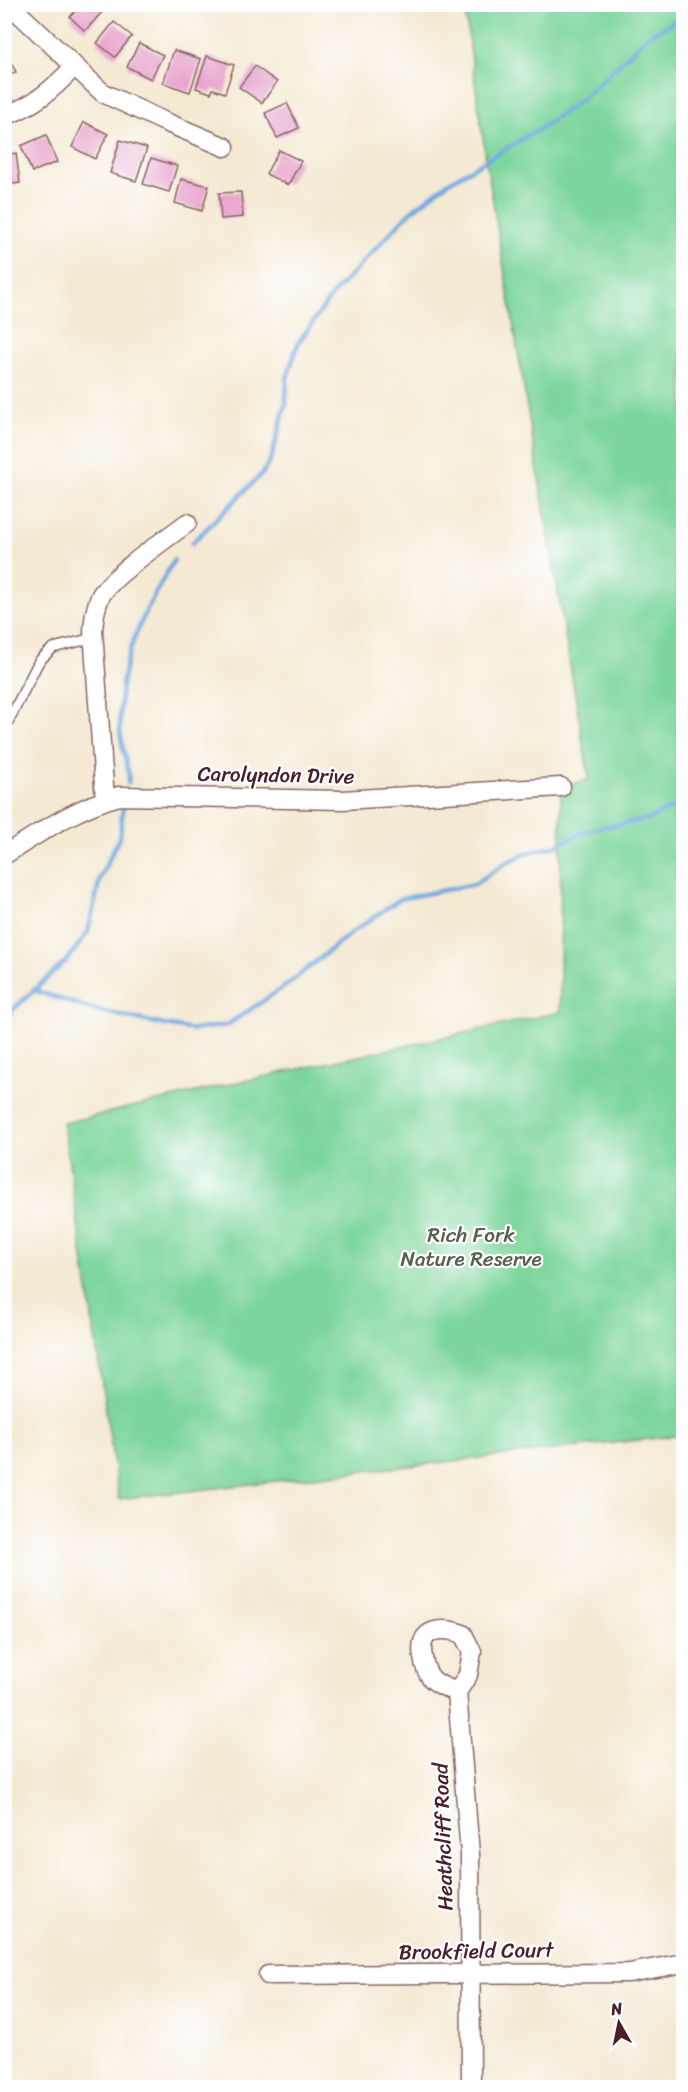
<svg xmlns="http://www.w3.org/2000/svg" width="688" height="2092" viewBox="0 0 688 2092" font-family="Sriracha,sans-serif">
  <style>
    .green { fill: #7bd59b; stroke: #627a63; stroke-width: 1.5 }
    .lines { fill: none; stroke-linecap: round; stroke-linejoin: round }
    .stream { stroke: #6fa8df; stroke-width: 4.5 }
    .building { fill: #e8a6cd }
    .lane-casing { stroke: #866666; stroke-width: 12 }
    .street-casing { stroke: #866666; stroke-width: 21 }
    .lane { stroke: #fff; stroke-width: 9 }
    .street { stroke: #fff; stroke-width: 18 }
    .labels { text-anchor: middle; stroke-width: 4.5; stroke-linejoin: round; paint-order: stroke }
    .street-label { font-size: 21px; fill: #4a1f2b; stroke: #fff }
    .park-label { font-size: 21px; fill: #5b5f52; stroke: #fff }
  </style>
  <rect width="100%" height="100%" fill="#fff"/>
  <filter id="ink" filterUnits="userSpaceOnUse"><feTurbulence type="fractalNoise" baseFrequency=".0167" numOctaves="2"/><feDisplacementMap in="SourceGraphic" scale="12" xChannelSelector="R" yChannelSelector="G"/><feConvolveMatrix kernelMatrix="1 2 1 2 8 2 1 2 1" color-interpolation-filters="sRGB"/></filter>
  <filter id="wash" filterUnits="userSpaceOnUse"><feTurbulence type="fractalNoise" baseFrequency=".008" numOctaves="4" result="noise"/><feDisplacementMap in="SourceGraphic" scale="24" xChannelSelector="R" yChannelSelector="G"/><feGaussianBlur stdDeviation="1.35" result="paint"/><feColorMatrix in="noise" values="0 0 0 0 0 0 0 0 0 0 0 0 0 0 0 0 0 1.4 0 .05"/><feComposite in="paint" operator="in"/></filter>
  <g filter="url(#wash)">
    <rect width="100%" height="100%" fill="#f4e9d3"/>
    <path class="green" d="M464 5H683V1435L119 1499 63 1123 226 1085 560 1012 561 787 589 779 486 160Z"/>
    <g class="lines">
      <path class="stream" d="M192 543 263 473 271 458 278 434 286 403 287 378 298 343 333 294 410 212 449 182 544 126 585 97 648 36 684 16
        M128 783 129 776C126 759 120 742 120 725 117 659 143 615 174 560
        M33 990 91 1009 165 1025 194 1030 227 1025 287 985 351 933 400 899 475 884 504 864 527 853 555 846 582 833 602 827 649 819 684 802
        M4 1018 68 959 88 932 100 878 120 836 123 808"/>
    </g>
    <g id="blocks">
      <path class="building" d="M82 4H96L103 11 85 31 70 17Z
        M114 22 132 36 115 57 97 43Z
        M139 43 163 55 151 79 127 67Z
        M4 50 16 72 4 78Z
        M174 50 201 59 190 92 163 83Z
        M207 56 234 65 225 93 213 89 211 93 196 88Z
        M255 66 277 82 262 103 239 87Z
        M287 103 299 128 277 138 265 113Z
        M84 122 108 134 95 159 72 147Z
        M46 135 57 162 32 172 21 146Z
        M120 140 147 148 136 181 110 173Z
        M279 150 301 161 288 185 266 174Z
        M16 153 20 183 4 185V155Z
        M151 158 177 166 169 192 143 184Z
        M181 179 209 186 202 211 175 203Z
        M241 192 243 217 221 219 219 193Z"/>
    </g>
  </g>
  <g filter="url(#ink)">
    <use href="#blocks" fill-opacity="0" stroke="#866666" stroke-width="1.5"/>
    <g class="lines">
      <defs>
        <path id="lane" d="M4 730 39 661 53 648 93 638"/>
        <path id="street" d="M9 4 103 93 163 121 225 147
          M4 116C35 105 52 90 74 67
          M105 800 93 631C94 619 95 607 101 595 113 575 166 539 187 523
          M4 855C41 832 77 807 119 796L342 800 561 787
          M457 1692C449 1689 438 1685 432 1679 427 1673 424 1665 423 1657 417 1627 442 1627 463 1634L472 1652 468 1675 457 1692 470 1854 471 2088
          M268 1975 629 1973 684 1963"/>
      </defs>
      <use href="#lane" class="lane-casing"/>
      <use href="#street" class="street-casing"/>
      <use href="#lane" class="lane"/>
      <use href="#street" class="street"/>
    </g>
  </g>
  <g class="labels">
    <g class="street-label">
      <text transform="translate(276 775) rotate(1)" y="7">Carolyndon Drive</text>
      <text transform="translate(443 1837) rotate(-92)" y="7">Heathcliff Road</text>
      <text transform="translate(476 1951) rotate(-1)" y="7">Brookfield Court</text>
    </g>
    <g class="park-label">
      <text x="471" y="1242">Rich Fork<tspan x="471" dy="24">Nature Reserve</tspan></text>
    </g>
  </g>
  <rect width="688" height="2092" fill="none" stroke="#fff" stroke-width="24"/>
  <g transform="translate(619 2023) rotate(351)" stroke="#ffffff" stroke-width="4.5" paint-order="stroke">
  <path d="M0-4.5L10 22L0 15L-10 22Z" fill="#4a1f2b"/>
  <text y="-9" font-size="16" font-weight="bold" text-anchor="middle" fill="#4a1f2b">N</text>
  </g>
</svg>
